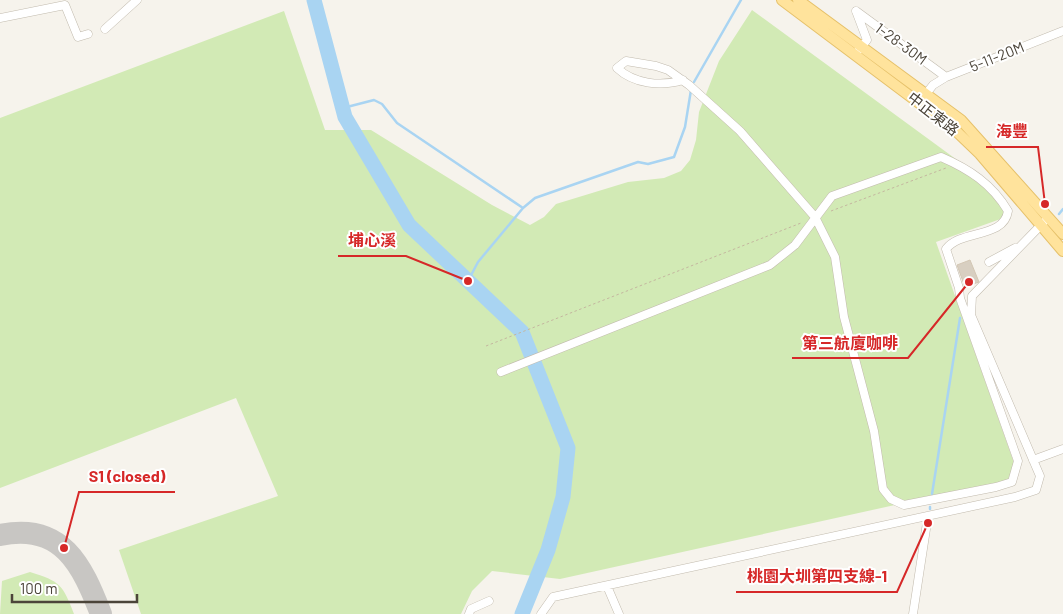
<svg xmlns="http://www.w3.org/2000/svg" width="1063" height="614" viewBox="0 0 1063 614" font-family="Barlow,'Noto Sans TC',sans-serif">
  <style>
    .green { fill: #d2eab5 }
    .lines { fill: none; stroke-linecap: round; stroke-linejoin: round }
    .stream { stroke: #a9d4f2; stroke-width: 2.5 }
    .river { stroke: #a9d4f2; stroke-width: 15 }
    .taxiway { stroke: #c8c6c3; stroke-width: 22 }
    .building { fill: #d8cfc1; stroke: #d3c7b4 }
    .minor-casing { stroke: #c2bbae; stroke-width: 9 }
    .major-casing { stroke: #e6c16a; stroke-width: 12 }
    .path { stroke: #c4b79f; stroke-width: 1; stroke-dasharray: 2.5 2.5; stroke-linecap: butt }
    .minor { stroke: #fff; stroke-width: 8 }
    .major { stroke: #ffe39c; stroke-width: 10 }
    .labels { text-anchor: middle; stroke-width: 4; stroke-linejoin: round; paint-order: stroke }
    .street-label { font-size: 15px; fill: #4b4439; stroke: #fff }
    .leader { fill: none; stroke: #d62828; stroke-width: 2 }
    .callout-dot { fill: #d62828; stroke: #fff; stroke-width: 2 }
    .callout-label { font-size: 16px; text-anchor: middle; font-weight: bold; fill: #d62828; stroke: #fff; stroke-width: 4; stroke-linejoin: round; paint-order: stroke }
  </style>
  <rect width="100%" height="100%" fill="#f6f3ec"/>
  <path class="green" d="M752 10 979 176 1009 216 936 242 1014 463 1008 480 560 579 492 571 472 591 461 614H141L119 550 278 496 236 398 0 488V118L284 11 325 130H371L492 205 530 225 544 217 556 204 628 182 664 178 681 171 690 160 696 140 699 112 719 61Z
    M30 572C60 581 63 585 74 614H0L2 581Z"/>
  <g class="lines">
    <path class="stream" d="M694 82 741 0
      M343 108 374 100 382 104 397 123 523 208
      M1059 214 1063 209
      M468 281 478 262 523 208 535 198 638 162 648 164 674 157 685 127 691 90
      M932 494 960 318
      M930 509V507"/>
    <path class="river" d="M314 0 345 117 409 225 522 332 568 448 563 497 548 550 522 614"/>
    <path class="taxiway" d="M0 535C62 522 82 565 101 614"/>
  </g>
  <path class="building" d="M970 260 979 282 965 287 957 265Z"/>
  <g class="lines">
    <defs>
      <path id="minor" d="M856 11 946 77
        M856 11 867 40 858 51
        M0 18 65 5 78 37 88 34
        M105 29 137 0
        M926 94 933 85 946 77 1063 31
        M989 262 1015 248
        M501 372 770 265 795 245 832 196 941 157C969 169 992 184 1008 211 1004 239 961 229 946 249L959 288 960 298 1018 461 1012 482 996 487 904 505 891 499 883 489 874 431 844 317 835 257 815 217 740 131 689 85 668 70 656 66 626 61 617 68C634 84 661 87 683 80
        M1033 460 1063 449
        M607 586 619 614
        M469 614 471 609 489 601
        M541 614 553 597 1015 497 1036 490 1040 476 971 315 972 296 1044 222
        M913 614 928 516"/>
      <path id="major" d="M782 0 955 130 980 154 1063 251
        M798 0 961 120 1063 234"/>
    </defs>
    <use href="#minor" class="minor-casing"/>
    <use href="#major" class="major-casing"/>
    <path class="path" d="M831 211 946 168
      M486 346 801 223"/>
    <use href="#minor" class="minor"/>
    <use href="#major" class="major"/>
  </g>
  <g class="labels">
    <g class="street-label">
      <text transform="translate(901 44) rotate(36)" y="5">1-28-30M</text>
      <text transform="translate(997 57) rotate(-22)" y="5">5-11-20M</text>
      <text transform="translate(933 114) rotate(38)" y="5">中正東路</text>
    </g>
  </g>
  <path class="leader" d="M1045 204L1038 147H986M468 281L406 256H338M969 282L908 358H792M64 548L79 492H175M928 523L897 592H736"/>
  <g class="callout-dot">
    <circle cx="1045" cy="204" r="5"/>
    <circle cx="468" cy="281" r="5"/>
    <circle cx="969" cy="282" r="5"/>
    <circle cx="64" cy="548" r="5"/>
    <circle cx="928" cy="523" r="5"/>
  </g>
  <g class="callout-label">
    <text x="1012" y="137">海豐</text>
    <text x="372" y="246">埔心溪</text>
    <text x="850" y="349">第三航廈咖啡</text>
    <text x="127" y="482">S1 (closed)</text>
    <text x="817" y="582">桃園大圳第四支線-1</text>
  </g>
  <path d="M12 594v8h125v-8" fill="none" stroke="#4b4439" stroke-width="2.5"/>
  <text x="20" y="594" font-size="15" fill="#4b4439" stroke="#ffffff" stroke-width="4" paint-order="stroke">100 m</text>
</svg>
